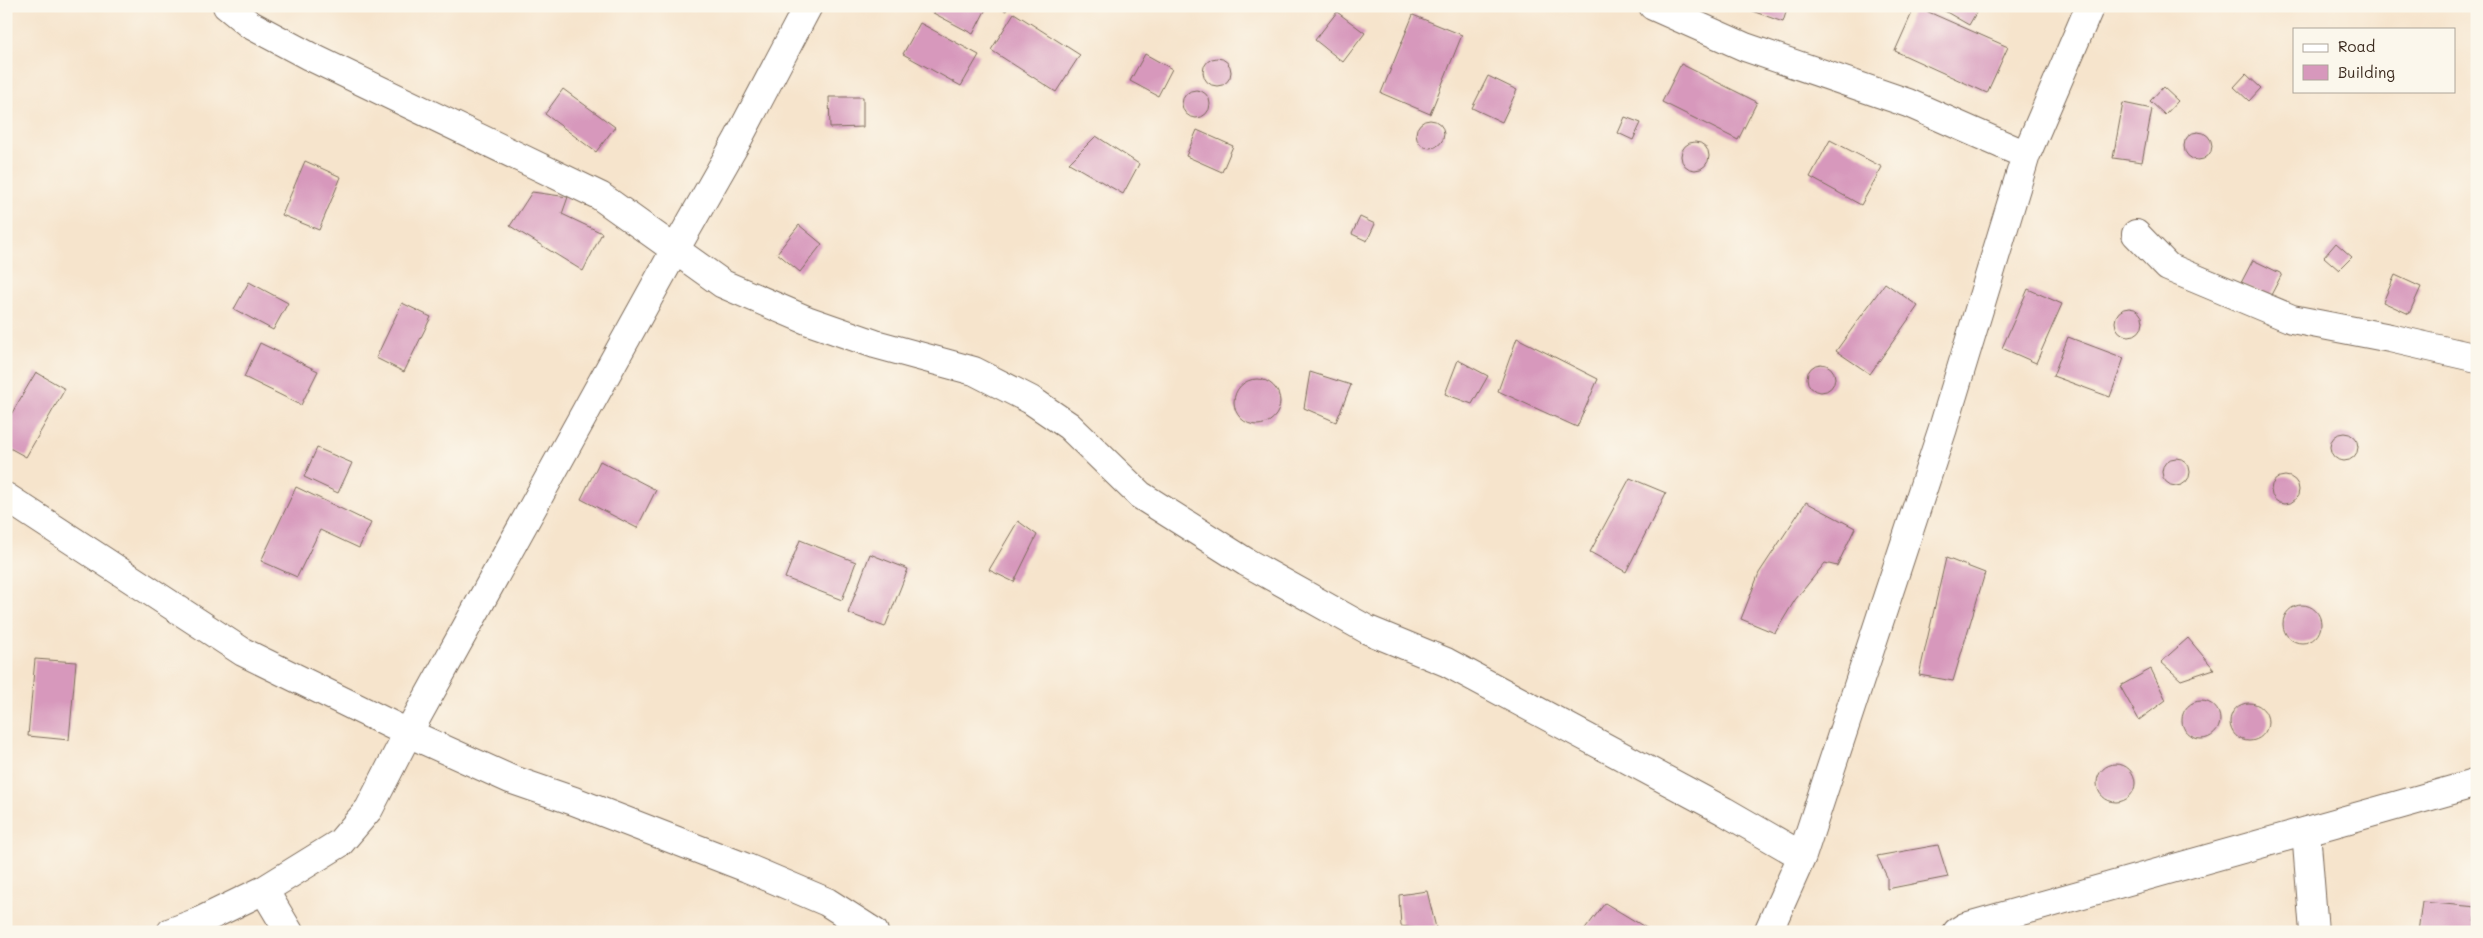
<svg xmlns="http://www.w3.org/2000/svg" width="2483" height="938" viewBox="0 0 2483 938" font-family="Mali,sans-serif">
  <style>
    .building { fill: #d798bc }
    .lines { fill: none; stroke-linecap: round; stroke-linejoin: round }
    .street-casing { stroke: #7c6b5b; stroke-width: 30 }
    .street { stroke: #fff; stroke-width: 28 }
  </style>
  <rect width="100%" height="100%" fill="#fbf7ec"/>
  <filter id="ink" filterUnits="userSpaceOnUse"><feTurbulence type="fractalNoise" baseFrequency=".02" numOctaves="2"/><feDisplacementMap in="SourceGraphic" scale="10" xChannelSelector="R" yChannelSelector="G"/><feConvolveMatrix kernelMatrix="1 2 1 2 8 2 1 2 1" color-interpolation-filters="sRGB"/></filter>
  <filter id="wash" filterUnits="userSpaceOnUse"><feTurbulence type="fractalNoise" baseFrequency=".0096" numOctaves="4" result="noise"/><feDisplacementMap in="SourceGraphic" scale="20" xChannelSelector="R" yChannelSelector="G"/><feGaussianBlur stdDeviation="1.12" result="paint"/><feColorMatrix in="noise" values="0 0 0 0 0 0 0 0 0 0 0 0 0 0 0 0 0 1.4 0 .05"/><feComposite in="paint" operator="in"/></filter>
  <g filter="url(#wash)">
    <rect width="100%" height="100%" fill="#f6e4cc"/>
    <g id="blocks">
      <path class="building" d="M920 6H981L986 9 973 34Z
        M997 6H1008L1006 11Z
        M1738 6H1788L1783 22Z
        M1915 6 2008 47 1987 93 1895 51Z
        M1936 6H1980L1969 25Z
        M1337 12 1365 33 1343 62 1315 40Z
        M1014 13 1080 55 1056 92 991 50Z
        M1413 15 1462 35 1430 114 1381 93Z
        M920 23 979 55 961 86 903 54Z
        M1145 54 1172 69 1158 96 1130 81Z
        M1203 72a14 14 0 1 1 28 0a14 14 0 1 1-28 0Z
        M1681 64 1757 102 1738 140 1662 102Z
        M2246 74 2261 88 2249 101 2234 87Z
        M1488 76 1517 90 1502 122 1472 108Z
        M2163 87 2178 101 2165 115 2150 101Z
        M563 89 615 127 596 152 545 114Z
        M1182 104a14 14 0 1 1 28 0a14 14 0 1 1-28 0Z
        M829 97H863V127L830 128Z
        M2123 103 2152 109 2142 162 2113 158Z
        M1625 117 1641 123 1633 140 1618 133Z
        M1416 134a14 14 0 1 1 28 0a14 14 0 1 1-28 0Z
        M1197 130 1233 146 1222 172 1186 156Z
        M2184 146a14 14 0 1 1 28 0a14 14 0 1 1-28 0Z
        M1096 136 1139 164 1123 194 1069 163Z
        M1830 140 1882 167 1861 205 1810 177Z
        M1681 156a14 14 0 1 1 28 0a14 14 0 1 1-28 0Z
        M305 161 341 177 319 230 282 215Z
        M532 192 568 197 562 214 602 233 583 271 510 226Z
        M1360 217 1375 224 1367 241 1352 234Z
        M799 225 822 244 800 272 777 253Z
        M2336 243 2352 257 2339 270 2324 257Z
        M2253 260 2282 274 2270 297 2241 283Z
        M2395 275 2421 287 2409 314 2383 302Z
        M249 282 288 303 273 330 234 309Z
        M1885 283 1918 306 1870 374 1836 351Z
        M2028 289 2062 304 2036 363 2002 348Z
        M402 303 431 317 404 372 376 358Z
        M2115 322a14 14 0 1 1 28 0a14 14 0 1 1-28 0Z
        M2068 337 2124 358 2110 397 2053 376Z
        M1517 338 1598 379 1577 427 1498 391Z
        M260 343 318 371 301 405 244 377Z
        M1458 360 1488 376 1472 404 1445 394Z
        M1807 378a14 14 0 1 1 28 0a14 14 0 1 1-28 0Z
        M36 372 65 389 26 457 6 446V423Z
        M1310 372 1351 385 1336 422 1304 408Z
        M1234 402a23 23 0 1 1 46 0a23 23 0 1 1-46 0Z
        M2330 447a14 14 0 1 1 28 0a14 14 0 1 1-28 0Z
        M317 448 352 463 338 493 304 477Z
        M2162 472a14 14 0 1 1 28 0a14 14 0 1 1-28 0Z
        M600 461 656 490 637 528 581 499Z
        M2271 490a14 14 0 1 1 28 0a14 14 0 1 1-28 0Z
        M1630 478 1666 493 1626 572 1590 552Z
        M296 487 371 523 359 548 320 530 297 577 261 561Z
        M1806 502 1855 528 1837 566 1825 563 1795 600 1775 633 1741 619 1759 573Z
        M1018 521 1037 535 1014 582 989 570Z
        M800 540 856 562 842 600 785 578Z
        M870 554 908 569 885 627 848 613Z
        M1946 558 1985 573 1953 681 1919 675Z
        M2283 624a19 19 0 1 1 38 0a19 19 0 1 1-38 0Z
        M2188 638 2214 669 2181 680 2161 662Z
        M35 659 76 662 69 740 28 736Z
        M2151 669 2166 700 2139 720 2120 686Z
        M2182 720a19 19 0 1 1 38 0a19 19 0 1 1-38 0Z
        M2230 722a19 19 0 1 1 38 0a19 19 0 1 1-38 0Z
        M2097 783a19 19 0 1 1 38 0a19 19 0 1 1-38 0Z
        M1938 845 1948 877 1887 889V877L1877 856Z
        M1427 891 1437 932 1401 926 1399 895Z
        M2422 902 2477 907 2474 932H2418Z
        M1605 903 1653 932H1583Z"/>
    </g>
  </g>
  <g filter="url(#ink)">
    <use href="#blocks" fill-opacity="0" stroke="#7c6b5b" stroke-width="1"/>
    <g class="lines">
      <defs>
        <path id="street" d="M227 6 249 24 309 56 600 196 723 284 809 321 875 344 974 371 1031 400 1069 426 1140 495 1246 562 1368 630 1446 662 1724 811 1802 856
          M1653 6 1745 47 1908 103 2026 155
          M2136 234 2168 267 2292 319 2390 338 2477 358
          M6 497 243 652 408 733 510 779 574 801 747 868 827 902 874 932
          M2306 831 2314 932
          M264 890 289 932
          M171 932 198 922 264 890 340 843 369 809 408 733 675 250 737 141 808 6
          M1768 932 1802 856 1943 428 2026 155 2090 6
          M1957 932 1965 927 2477 783"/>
      </defs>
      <use href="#street" class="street-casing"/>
      <use href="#street" class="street"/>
    </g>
  </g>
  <rect width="2483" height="938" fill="none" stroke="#fbf7ec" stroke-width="25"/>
  <rect x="2293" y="28" width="162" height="65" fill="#fbf7ec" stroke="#aea59a"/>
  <rect x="2303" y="44" width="25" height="8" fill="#ffffff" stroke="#aea59a"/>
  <text x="2338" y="52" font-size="15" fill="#3b2a1e">Road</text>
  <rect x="2303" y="65" width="25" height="15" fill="#d798bc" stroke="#aea59a"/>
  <text x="2338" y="78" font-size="15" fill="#3b2a1e">Building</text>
</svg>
